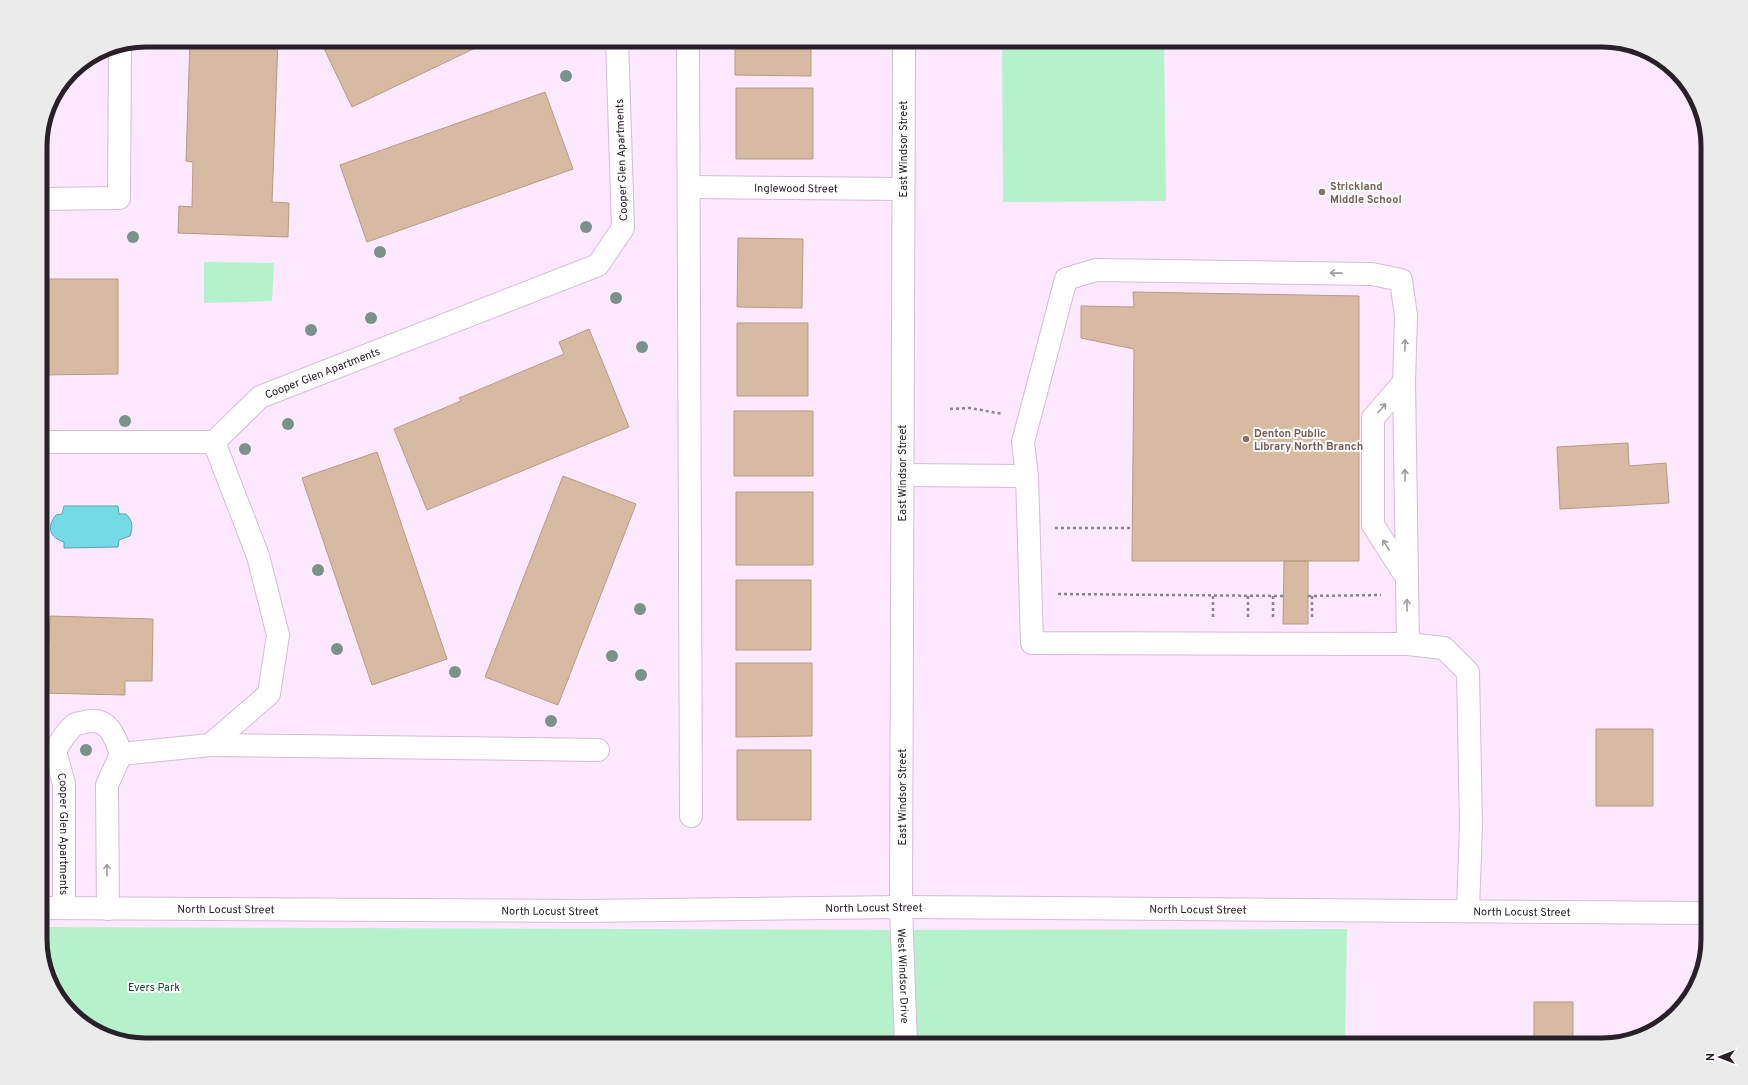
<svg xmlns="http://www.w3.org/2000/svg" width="1748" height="1085" viewBox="0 0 1748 1085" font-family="Overpass,sans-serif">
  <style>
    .green { fill: #b5f2cc }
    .water { fill: #74dae6; stroke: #5ea2ae }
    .building { fill: #d6baa1; stroke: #b69b83 }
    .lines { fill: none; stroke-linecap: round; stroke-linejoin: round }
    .minor-casing { stroke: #d4bcd7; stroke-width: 24 }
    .major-casing { stroke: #d4bcd7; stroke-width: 24 }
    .path { stroke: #8e8090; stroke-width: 2.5; stroke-dasharray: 3 3; stroke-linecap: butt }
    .minor { stroke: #fff; stroke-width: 22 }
    .major { stroke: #fff; stroke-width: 22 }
    .tree { fill: #7a918c }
    .oneway { stroke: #9f9b9f }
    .education-dot { fill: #8d6e63; stroke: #fdfdfd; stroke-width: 1.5 }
    .labels { text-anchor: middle; stroke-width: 4; stroke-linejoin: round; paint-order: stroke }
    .street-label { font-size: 11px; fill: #29202a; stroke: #fdfdfd }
    .education-label { font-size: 11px; font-weight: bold; fill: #785e54; stroke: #fdfdfd; text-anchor: start }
    .park-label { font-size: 11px; fill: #10492d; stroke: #fdfdfd }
    .rim { fill: none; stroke: #29202a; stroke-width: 5 }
  </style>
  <rect width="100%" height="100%" fill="#fce8ff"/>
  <path class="green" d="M1002 40H1164L1166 201 1003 202Z
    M204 262 274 263 272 301 204 303Z
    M40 927 910 930 1347 929 1345 1045H146L93 1031 54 992 40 946Z"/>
  <path class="water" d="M64 506H118L119 514H126C133 521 133 527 130 536L119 540 118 547 64 548V542C50 538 46 527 56 515L62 514Z"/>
  <path class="building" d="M190 40H278L272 202 289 203 288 237 178 233 179 206 192 207 193 162 186 161Z
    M320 40H492L352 107Z
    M735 40H811V76L735 75Z
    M736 88H813V159H736Z
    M545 92 573 169 367 242 340 165Z
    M44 123V143H40V139Z
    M738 238 803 239 802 308 737 307Z
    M40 279H118V374L40 375Z
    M1133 292 1359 296V561H1132L1134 349 1081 338V306L1134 307Z
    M737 323H808V396H737Z
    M589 329 629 427 427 510 394 429 461 401 459 398 564 354 559 342Z
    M734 411H813V476H734Z
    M1628 443 1629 466 1666 463 1669 503 1560 509 1557 447Z
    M377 452 447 659 372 685 302 478Z
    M563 476 636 504 558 705 485 677Z
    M736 492H813V565H736Z
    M1284 561H1308V624H1283Z
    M736 580H811V650H736Z
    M50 616 153 619 152 681H125V695L40 693V645H49Z
    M736 663H812V736L736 737Z
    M1596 729H1653V806H1596Z
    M737 750H811V820H737Z
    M1534 1002H1573V1045H1534Z"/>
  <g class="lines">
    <defs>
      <g id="minor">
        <path d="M688 40 691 816"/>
        <path id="s1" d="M904 40 901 907 906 1045"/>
        <path id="s2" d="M689 187 903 189"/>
        <path d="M40 199 119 198 120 45"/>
        <path d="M1404 382 1373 418V525L1407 578"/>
        <path d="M40 442H214"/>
        <path d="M902 475 1027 476 1032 643 1408 644 1444 648 1468 672 1471 825 1468 910"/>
        <path d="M1027 476 1023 442 1066 279 1096 270 1372 274 1401 280 1406 316 1404 382 1408 644"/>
        <path d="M210 745 598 750"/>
        <path id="s3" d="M55 751 64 784V908"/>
        <path d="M55 751C60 742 65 733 73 726 76 723 81 723 85 722 108 716 115 736 121 754"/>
        <path id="s4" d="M121 754 210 745 269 694 278 635 258 556 214 442 260 397 598 265 623 228 617 40"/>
        <path d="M108 909 107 785 121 754"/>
      </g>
      <g id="major">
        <path id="s5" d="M40 908 582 911 901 907 1708 913"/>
      </g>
    </defs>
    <use href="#minor" class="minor-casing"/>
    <use href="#major" class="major-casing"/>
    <path class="path" d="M950 409 970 408 1003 414
      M1055 528H1132
      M1058 594 1283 596
      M1248 596V617
      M1273 596V617
      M1308 596 1381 595
      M1213 617V595
      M1312 617V596"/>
    <use href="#minor" class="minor"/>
    <use href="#major" class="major"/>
  </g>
  <g class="tree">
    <circle cx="566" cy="76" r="6"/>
    <circle cx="586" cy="227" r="6"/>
    <circle cx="133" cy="237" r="6"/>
    <circle cx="380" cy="252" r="6"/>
    <circle cx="616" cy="298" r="6"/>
    <circle cx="371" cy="318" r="6"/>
    <circle cx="311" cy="330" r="6"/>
    <circle cx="642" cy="347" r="6"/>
    <circle cx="125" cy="421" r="6"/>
    <circle cx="288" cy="424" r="6"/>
    <circle cx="245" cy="449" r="6"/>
    <circle cx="318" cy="570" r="6"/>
    <circle cx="640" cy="609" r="6"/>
    <circle cx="337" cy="649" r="6"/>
    <circle cx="612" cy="656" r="6"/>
    <circle cx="455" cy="672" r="6"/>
    <circle cx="641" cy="675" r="6"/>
    <circle cx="551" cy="721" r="6"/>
    <circle cx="86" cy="750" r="6"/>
  </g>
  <defs><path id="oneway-shaft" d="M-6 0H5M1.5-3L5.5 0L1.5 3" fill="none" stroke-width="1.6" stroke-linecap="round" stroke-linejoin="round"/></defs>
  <g class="oneway">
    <use href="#oneway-shaft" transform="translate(1336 273) rotate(-179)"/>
    <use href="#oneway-shaft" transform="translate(1405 345) rotate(-88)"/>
    <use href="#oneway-shaft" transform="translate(1382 408) rotate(-49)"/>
    <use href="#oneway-shaft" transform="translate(1405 475) rotate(-91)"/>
    <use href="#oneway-shaft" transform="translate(1386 545) rotate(-122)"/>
    <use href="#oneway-shaft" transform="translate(1407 605) rotate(-91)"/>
    <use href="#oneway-shaft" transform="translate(107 870) rotate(-91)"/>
  </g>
  <g class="education-dot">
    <circle cx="1322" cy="192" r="4"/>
    <circle cx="1246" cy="439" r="4"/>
  </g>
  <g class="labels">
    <g class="street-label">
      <text transform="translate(903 149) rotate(-90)" y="4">East Windsor Street</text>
      <text transform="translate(621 160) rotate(-92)" y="4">Cooper Glen Apartments</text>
      <text dy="4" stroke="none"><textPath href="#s2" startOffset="107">Inglewood Street</textPath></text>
      <text dy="4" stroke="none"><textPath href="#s4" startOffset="562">Cooper Glen Apartments</textPath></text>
      <text transform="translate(902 473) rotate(-90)" y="4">East Windsor Street</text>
      <text transform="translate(902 797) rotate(-90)" y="4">East Windsor Street</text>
      <text dy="4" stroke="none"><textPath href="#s3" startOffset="84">Cooper Glen Apartments</textPath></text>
      <text dy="4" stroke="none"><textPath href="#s5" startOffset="834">North Locust Street</textPath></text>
      <text dy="4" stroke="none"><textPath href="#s5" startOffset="186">North Locust Street</textPath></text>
      <text dy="4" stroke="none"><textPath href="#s5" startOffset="1158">North Locust Street</textPath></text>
      <text dy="4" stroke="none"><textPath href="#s5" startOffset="510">North Locust Street</textPath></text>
      <text dy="4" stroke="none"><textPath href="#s5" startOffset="1482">North Locust Street</textPath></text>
      <text dy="4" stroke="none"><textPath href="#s1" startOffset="936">West Windsor Drive</textPath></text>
    </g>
    <g class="education-label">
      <text x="1330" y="190">Strickland<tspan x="1330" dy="13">Middle School</tspan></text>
      <text x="1254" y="437">Denton Public<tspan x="1254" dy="13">Library North Branch</tspan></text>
    </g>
    <g class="park-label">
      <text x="154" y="991">Evers Park</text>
    </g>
  </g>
  <path d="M0 0H1748V1085H0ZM146 47H1602A99 99 0 0 1 1701 146V939A99 99 0 0 1 1602 1038H146A99 99 0 0 1 47 939V146A99 99 0 0 1 146 47Z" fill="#ecebec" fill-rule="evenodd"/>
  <path class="rim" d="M146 47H1602A99 99 0 0 1 1701 146V939A99 99 0 0 1 1602 1038H146A99 99 0 0 1 47 939V146A99 99 0 0 1 146 47Z"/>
  <g transform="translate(1720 1057) rotate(270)" stroke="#fdfdfd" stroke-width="3" paint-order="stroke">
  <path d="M0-3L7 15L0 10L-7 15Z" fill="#29202a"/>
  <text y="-6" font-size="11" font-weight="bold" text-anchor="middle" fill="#29202a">N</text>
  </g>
</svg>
